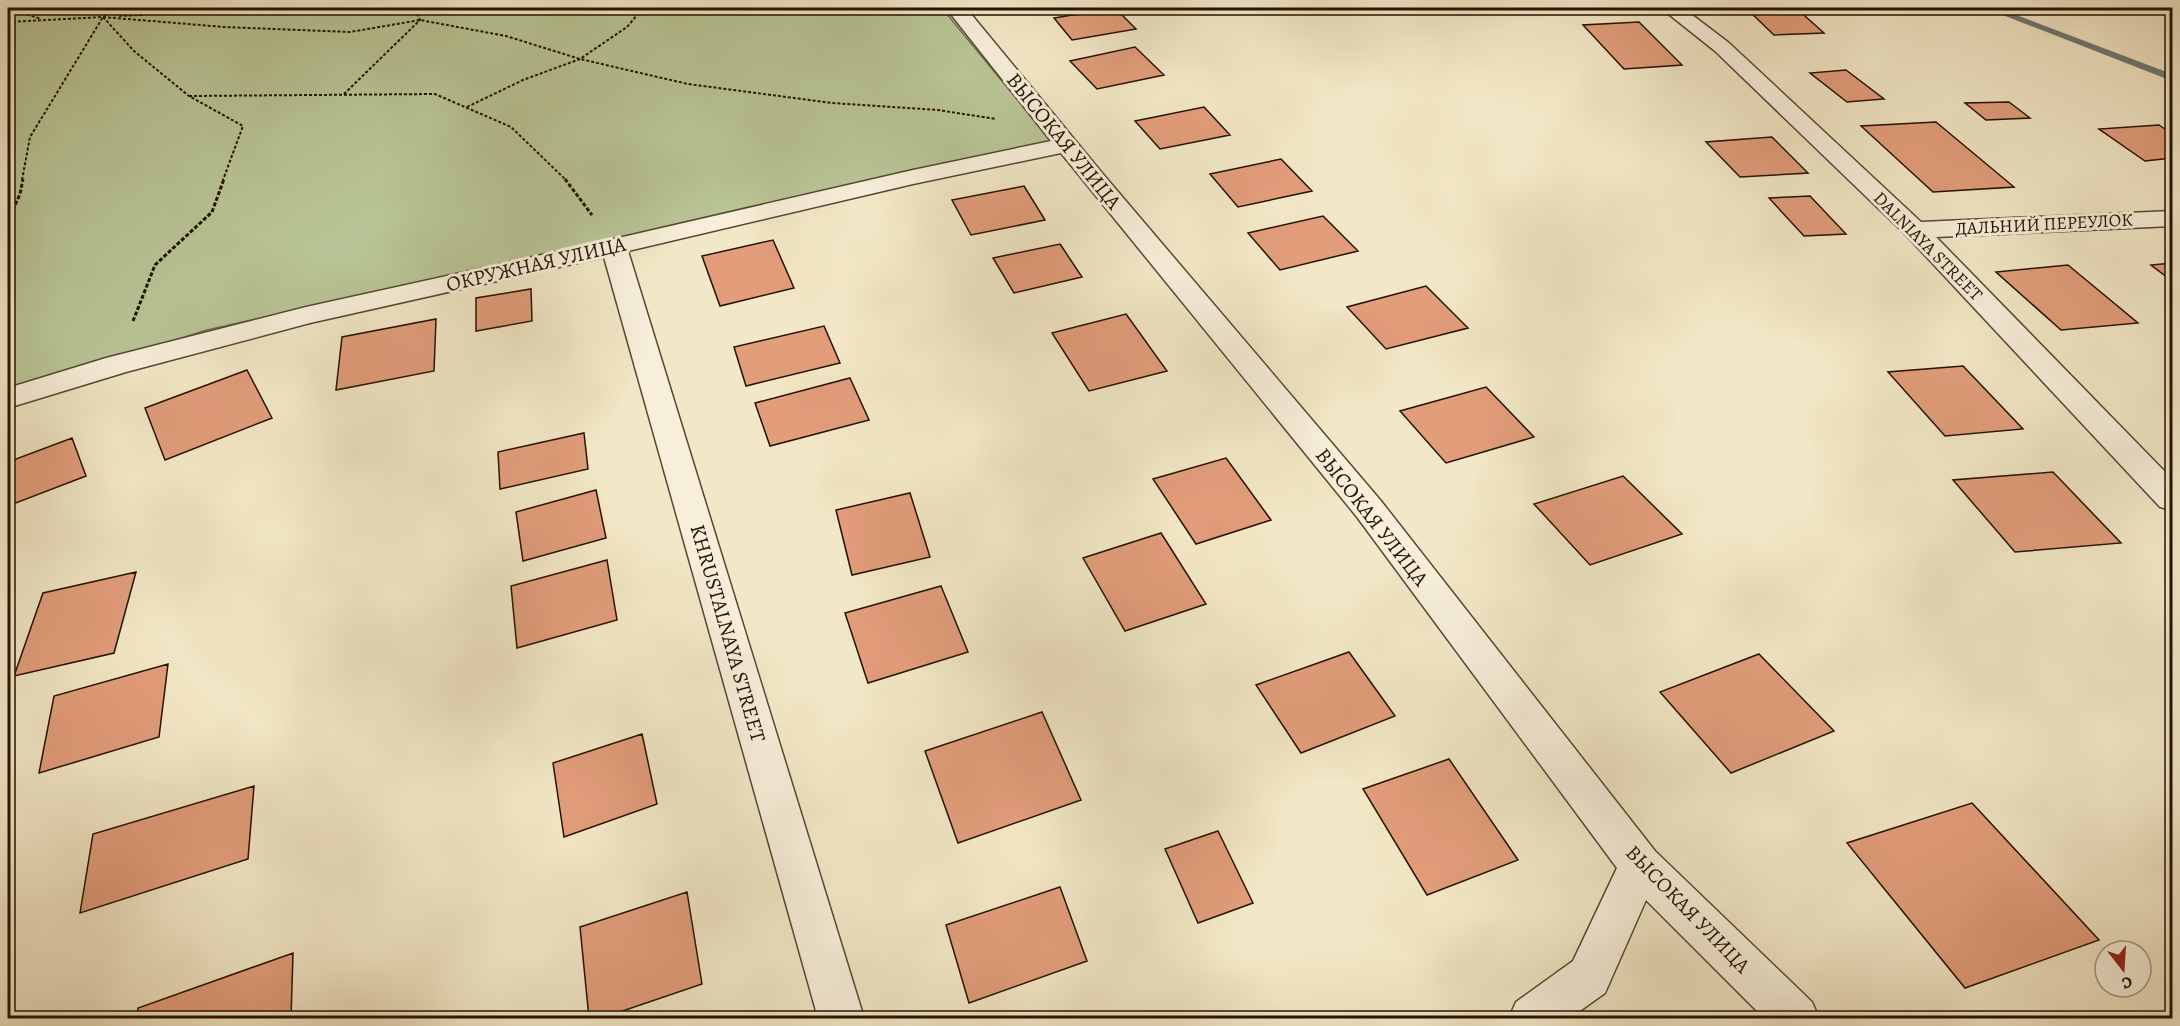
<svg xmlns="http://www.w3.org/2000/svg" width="2180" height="1026" viewBox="0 0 2180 1026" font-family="Alegreya,serif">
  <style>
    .green { fill: #b9c596; stroke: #6e6c4b; stroke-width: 1.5 }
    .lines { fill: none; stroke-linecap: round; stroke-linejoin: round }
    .stream { fill: #6d7973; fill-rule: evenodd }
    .building { fill: #e29d7b; stroke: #231200; stroke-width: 1.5 }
    .minor-casing { stroke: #574732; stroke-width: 3 }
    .path-far1 { stroke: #231200; stroke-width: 2; stroke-dasharray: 3 2; stroke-linecap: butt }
    .path { stroke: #231200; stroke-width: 3; stroke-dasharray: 4 2; stroke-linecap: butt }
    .minor { fill: #f7efda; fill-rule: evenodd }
    .labels { text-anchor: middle; stroke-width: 6; stroke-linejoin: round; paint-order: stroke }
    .far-street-label { font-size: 18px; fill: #231200; stroke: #f7efda }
    .street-label { font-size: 21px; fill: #231200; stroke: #f7efda }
  </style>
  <rect width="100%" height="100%" fill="#f2e7c6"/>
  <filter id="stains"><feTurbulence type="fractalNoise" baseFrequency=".00333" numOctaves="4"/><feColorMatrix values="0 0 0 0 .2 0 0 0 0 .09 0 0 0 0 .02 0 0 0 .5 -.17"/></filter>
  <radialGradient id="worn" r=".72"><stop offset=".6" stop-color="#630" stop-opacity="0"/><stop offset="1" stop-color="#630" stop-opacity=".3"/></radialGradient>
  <path class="green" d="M8 8H942L1052 142 207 330 8 392Z"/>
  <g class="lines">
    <path class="stream" d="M1985 8H1998L2172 74V81Z"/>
  </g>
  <path class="building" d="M1115 8 1136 29 1072 40 1054 18Z
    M1796 8 1824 33 1774 35 1748 10Z
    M1639 22 1682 65 1624 69 1583 25Z
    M1135 47 1164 75 1097 89 1070 61Z
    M1846 70 1884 99 1847 102 1810 73Z
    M2009 102 2030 118 1986 120 1965 103Z
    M1204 107 1230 135 1160 149 1135 121Z
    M1936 122 2014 187 1933 192 1861 126Z
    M2159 125 2172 134V158L2145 161 2099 129Z
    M1772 137 1808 173 1740 177 1706 142Z
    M1281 159 1312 191 1238 207 1210 174Z
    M1024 186 1045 220 971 235 952 200Z
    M1810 196 1846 234 1804 236 1769 198Z
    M1323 216 1358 251 1280 270 1248 233Z
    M773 240 794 288 720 306 702 256Z
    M1060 244 1082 277 1014 293 993 258Z
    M2172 263V281L2151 265Z
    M2068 265 2138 323 2061 330 1996 272Z
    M1426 286 1468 328 1386 349 1347 307Z
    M531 289 532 321 476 331V298Z
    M1126 314 1167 371 1089 391 1052 333Z
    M436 319 434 371 336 390 342 337Z
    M824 326 840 363 746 386 734 347Z
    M1963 366 2023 429 1945 436 1888 372Z
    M247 370 272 418 165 460 145 408Z
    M850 378 869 420 770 446 755 403Z
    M1486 387 1534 437 1446 463 1400 411Z
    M584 433 588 469 500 489 498 452Z
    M72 438 86 476 8 506V462Z
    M1226 458 1271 520 1196 544 1153 479Z
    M2053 472 2121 543 2015 552 1953 480Z
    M1623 476 1682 534 1590 565 1534 504Z
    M596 490 606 538 523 561 516 512Z
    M910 493 930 557 852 575 836 510Z
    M1161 533 1206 604 1125 631 1083 558Z
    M607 560 617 620 517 648 511 586Z
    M136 572 114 653 14 676 43 593Z
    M941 586 968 652 868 683 845 613Z
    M1349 652 1395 716 1301 753 1256 685Z
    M1759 654 1834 731 1731 773 1660 692Z
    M168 664 159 737 39 773 54 696Z
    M1042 712 1081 800 958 843 925 751Z
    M642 734 657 804 564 837 553 763Z
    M1449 759 1518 860 1427 895 1363 789Z
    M254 786 248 859 80 913 93 834Z
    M1972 803 2099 940 1965 988 1847 843Z
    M1218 831 1253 903 1198 923 1165 849Z
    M1060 887 1087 961 969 1003 946 925Z
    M687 892 702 984 602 1018H589L580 927Z
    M293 953 291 1018H137L138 1008Z"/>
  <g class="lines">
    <defs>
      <path id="minor" d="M946 8H966L1102 173 1381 501 1655 851 1812 1002 1819 1018H1764L1646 900 1605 993 1570 1018H1509L1516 1002 1573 961 1617 868 1357 517 1061 153 913 184 628 251 864 1018H818L604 257 310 323 126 372 8 408V388L106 358 306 307 614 239 913 170 1051 141Z
        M1661 8H1683L1729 43 1921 222 2172 211V226L1936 237 2172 479V510L2160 507 1906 235 1715 51Z"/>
    </defs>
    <use href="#minor" class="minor-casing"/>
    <path class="path-far1" d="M8 8 41 19
      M119 16 142 15 173 8
      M103 17 224 27 350 32 420 20 506 36 580 59 688 84 832 103 938 110 996 119
      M103 17 134 51 189 96 243 126 223 180
      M8 22 103 17
      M344 94 420 20 415 8
      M189 96 435 94 511 127 566 180
      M467 107 523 80 580 59 627 27 643 8
      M22 180 30 137 103 17 114 8"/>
    <path class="path" d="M565 179 592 215
      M8 221 20 194 23 179
      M133 321 155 265 212 212 224 179"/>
    <use href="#minor" class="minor"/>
  </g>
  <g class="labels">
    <g class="far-street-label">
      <text transform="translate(2044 224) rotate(-3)" y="6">ДАЛЬНИЙ ПЕРЕУЛОК</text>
      <text transform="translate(1928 246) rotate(45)" y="6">DALNIAYA STREET</text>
    </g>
    <g class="street-label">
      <text transform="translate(1064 141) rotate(51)" y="7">ВЫСОКАЯ УЛИЦА</text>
      <text transform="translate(536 264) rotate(-13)" y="7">ОКРУЖНАЯ УЛИЦА</text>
      <text transform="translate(1372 517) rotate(52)" y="7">ВЫСОКАЯ УЛИЦА</text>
      <text transform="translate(728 633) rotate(74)" y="7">KHRUSTALNAYA STREET</text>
      <text transform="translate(1688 909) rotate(46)" y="7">ВЫСОКАЯ УЛИЦА</text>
    </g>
  </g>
  <rect width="2180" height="1026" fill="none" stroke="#f2e7c6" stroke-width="30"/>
  <rect x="9" y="9" width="2162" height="1008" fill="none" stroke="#231200" stroke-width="3"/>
  <rect x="15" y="15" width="2150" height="996" fill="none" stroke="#231200" stroke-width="1.5"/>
  <g transform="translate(2123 969) rotate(163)"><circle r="28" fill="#f7efda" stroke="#a29783" stroke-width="1.5"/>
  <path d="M0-4.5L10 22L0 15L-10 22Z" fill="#8f2418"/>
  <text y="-9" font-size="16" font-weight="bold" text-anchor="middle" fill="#231200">С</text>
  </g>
  <rect width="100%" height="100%" filter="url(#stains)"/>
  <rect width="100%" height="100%" fill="url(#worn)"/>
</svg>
